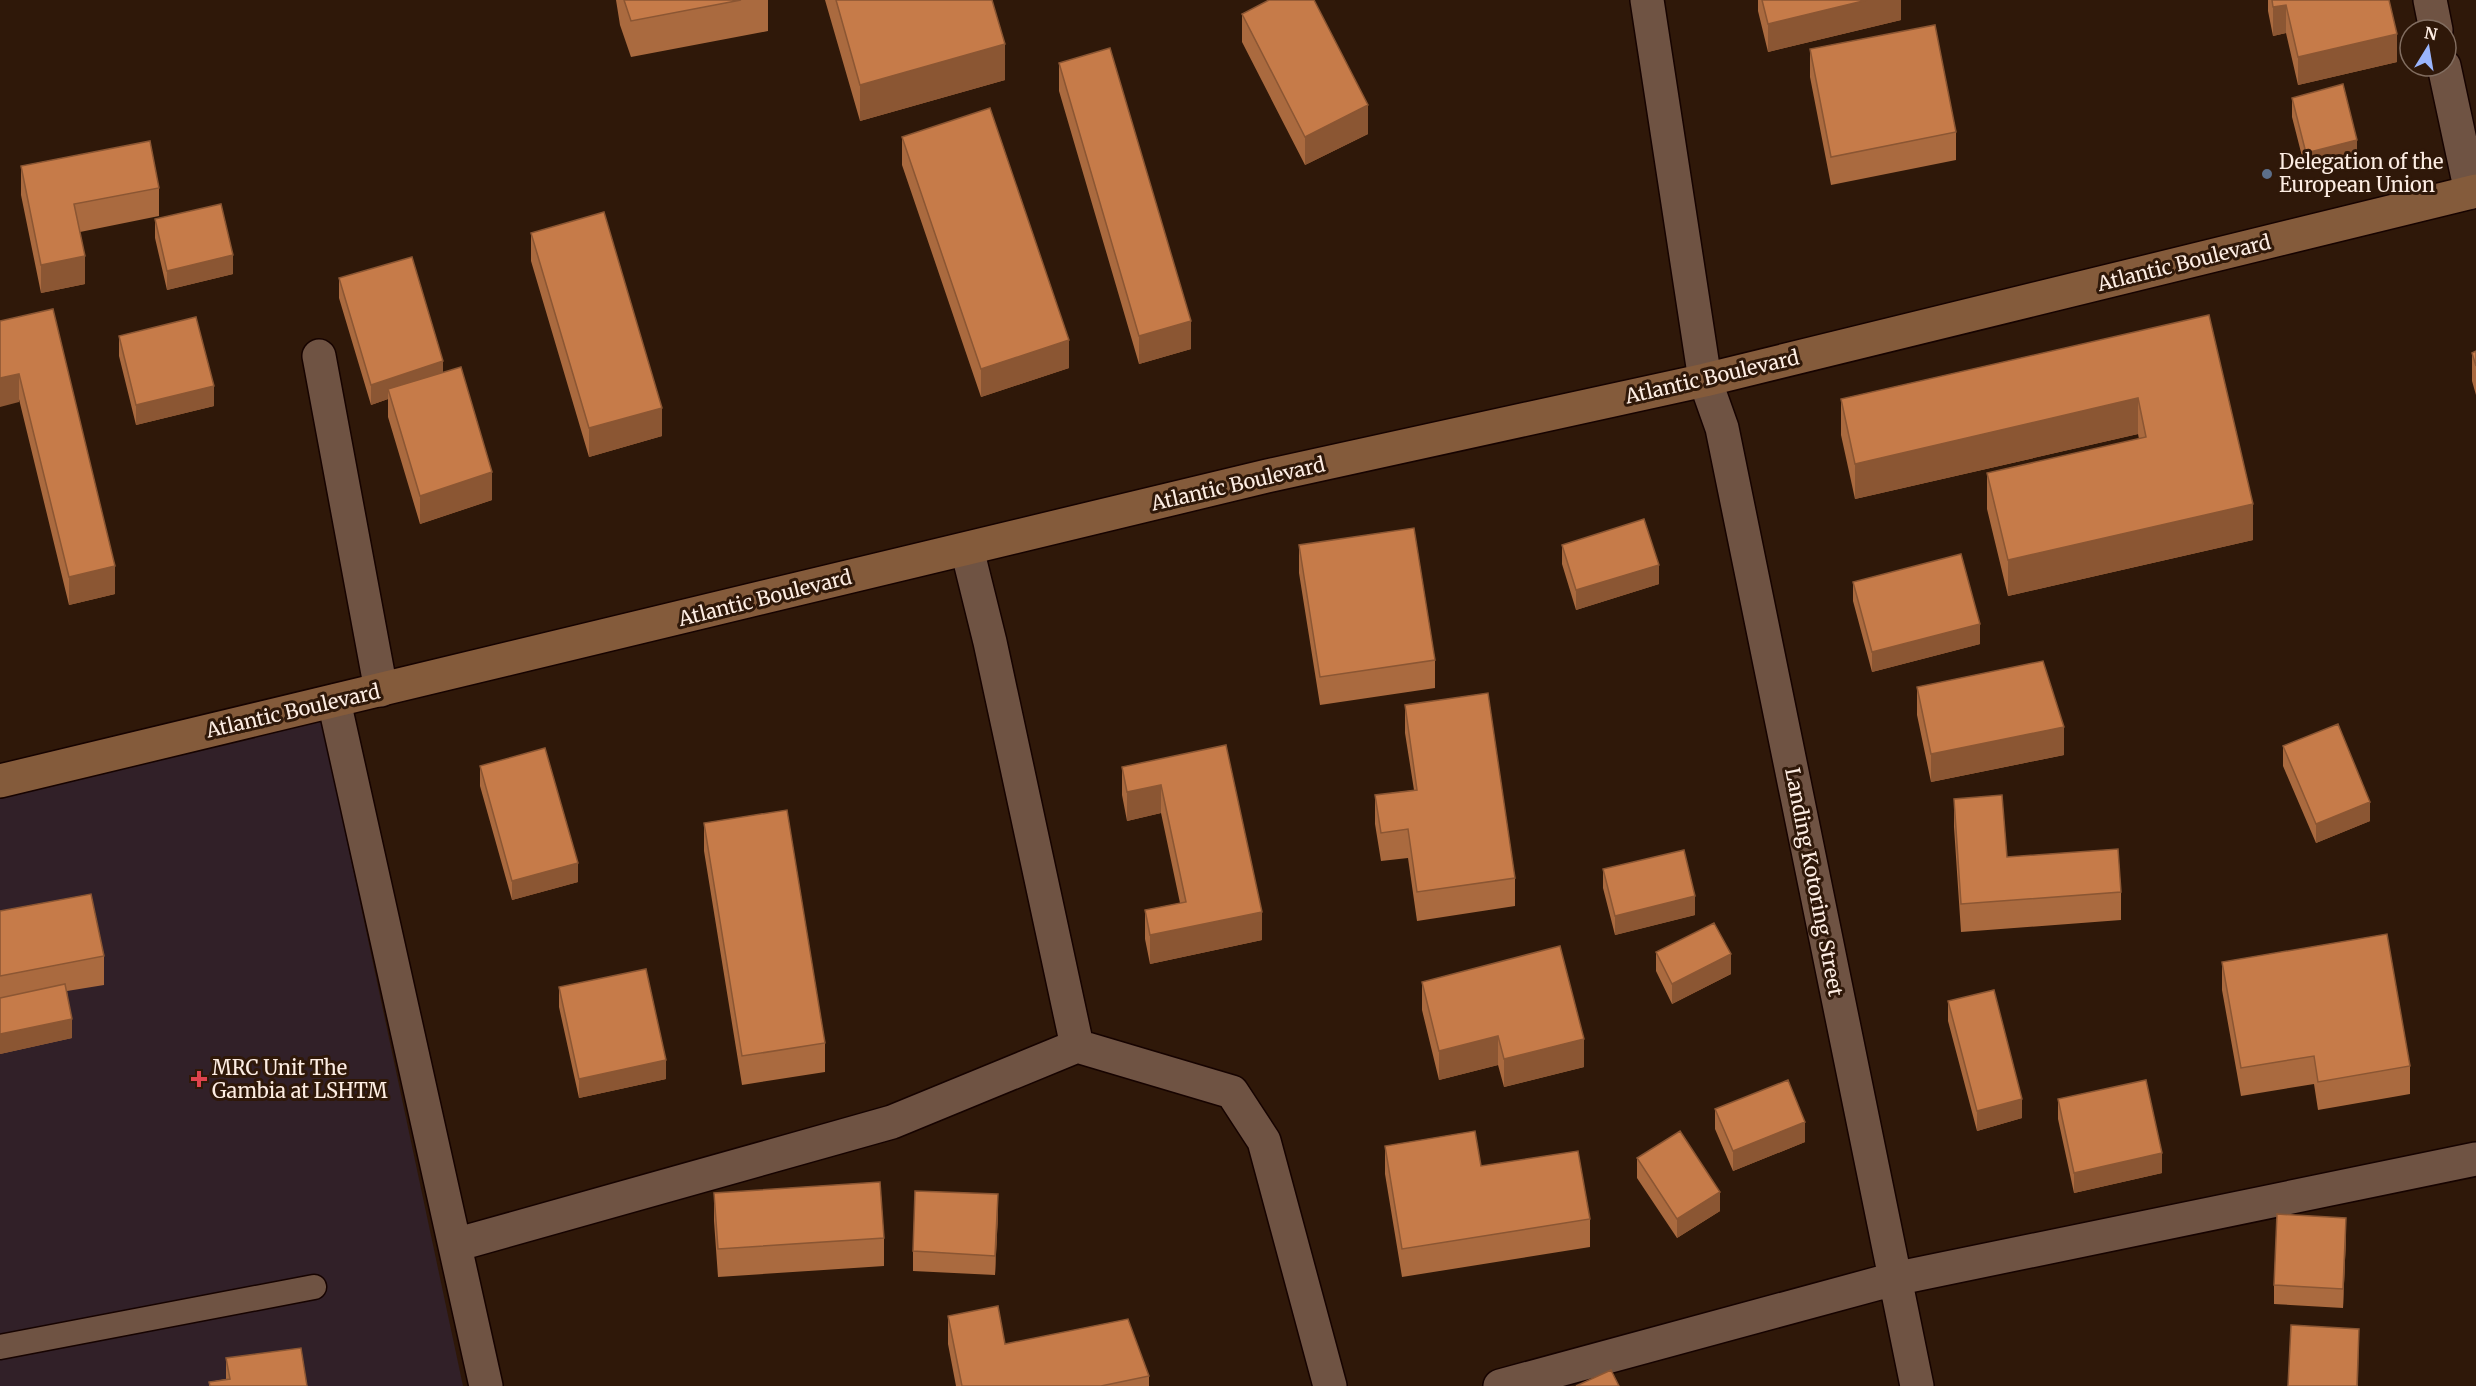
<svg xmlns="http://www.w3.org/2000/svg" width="2476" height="1386" viewBox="0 0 2476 1386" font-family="Merriweather,serif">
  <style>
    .medical { fill: #312028 }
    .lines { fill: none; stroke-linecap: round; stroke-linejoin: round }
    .lane-casing { stroke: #160300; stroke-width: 27 }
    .street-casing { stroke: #160300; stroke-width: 36 }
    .secondary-casing { stroke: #160300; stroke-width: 36 }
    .lane { stroke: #6f5343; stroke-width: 24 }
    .street { stroke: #6f5343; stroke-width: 33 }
    .secondary { stroke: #845b3b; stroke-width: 33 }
    .wall { fill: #aa6a3f }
    .shaded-wall { fill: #8b5633 }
    .building { fill: #c67b49; stroke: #8b5633; stroke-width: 1.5 }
    .service-dot { fill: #5c6f8a; stroke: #2f1809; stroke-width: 2 }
    .health-dot { fill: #e0444e; stroke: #2f1809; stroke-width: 2 }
    .labels { text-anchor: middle; stroke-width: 6; stroke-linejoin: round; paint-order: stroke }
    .poi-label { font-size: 20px; fill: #fdede3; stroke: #2f1809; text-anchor: start }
    .street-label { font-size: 20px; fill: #fdede3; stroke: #2f1809 }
  </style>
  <rect width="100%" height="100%" fill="#2f1809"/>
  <path class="medical" d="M316 695 463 1386H0V773Z"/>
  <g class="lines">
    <defs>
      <path id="lane" d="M0 1347 314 1287"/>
      <path id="street" d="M1647 0 1705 380 1722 428 1917 1386
        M2430 0 2436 30
        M2444 66 2471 192
        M319 356 381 690
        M967 549 990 642 1077 1046
        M334 701 486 1386
        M455 1245 892 1122 1077 1046 1232 1092 1264 1141 1330 1386
        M1500 1386 1894 1279 2476 1159"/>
      <path id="secondary" d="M0 781 1267 476 1705 380 2476 191"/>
    </defs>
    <use href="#lane" class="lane-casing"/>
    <use href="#street" class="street-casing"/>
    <use href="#secondary" class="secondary-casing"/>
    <use href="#lane" class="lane"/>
    <use href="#street" class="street"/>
    <use href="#secondary" class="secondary"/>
  </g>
  <path class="wall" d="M616 0H768V31L631 57 620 25Z
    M825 0H992L1005 80 860 121Z
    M1758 0H1901V20L1768 52 1758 11Z
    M2268 0H2389L2397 62 2298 85 2286 33 2273 36 2268 11Z
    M1242 14 1368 134 1305 165 1242 42Z
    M1810 49 1956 132V160L1831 185 1810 77Z
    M1059 63 1191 349 1139 364 1059 91Z
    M2292 98 2357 160 2306 172 2292 117Z
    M902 137 1069 368 981 397 902 165Z
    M21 166 159 188V216L80 232 85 284 41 293 21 195Z
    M155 219 233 274 167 290 155 238Z
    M531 233 662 436 589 457 531 261Z
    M339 278 443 373 492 500 420 524 388 417V399L371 405 339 298Z
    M2209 315 2253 540 2008 596 1987 509V473L2139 439 2138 434 1855 499 1841 435V399Z
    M0 321 115 594 69 605Z
    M119 336 214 406 136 425 119 356Z
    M2476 351V395L2472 381V353Z
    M1299 545 1435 660V688L1320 705 1299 573Z
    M1562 545 1659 584 1576 610 1562 564Z
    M1853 582 1980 644 1872 672 1853 601Z
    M1917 687 2064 755 1931 782 1917 715Z
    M1405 705 1515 878V906L1417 921 1408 858 1381 861 1375 824V795L1414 790 1405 733Z
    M1226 745 1262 940 1150 964 1145 939V910L1180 903 1161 813 1127 821 1122 795V767Z
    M2283 746 2370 821 2316 843 2283 766Z
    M480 766 578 882 512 900 480 786Z
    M1954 799 2007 857 2121 892V920L1961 932 1954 827Z
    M704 823 825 1043V1072L742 1085 704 851Z
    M1603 869 1695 915 1615 935 1603 888Z
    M0 911 104 956V985L67 991 72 1038 0 1054Z
    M1656 952 1731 974 1672 1004 1656 971Z
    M2222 962 2410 1066V1094L2318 1110 2314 1084 2241 1096 2222 990Z
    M1422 982 1584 1067 1504 1087 1498 1065 1439 1080 1422 1010Z
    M559 987 666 1079 579 1098 559 1007Z
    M1948 1001 2022 1118 1977 1131 1948 1021Z
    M2058 1099 2162 1173 2074 1193 2058 1119Z
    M1715 1109 1805 1142 1733 1171 1715 1129Z
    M1385 1146 1481 1166 1590 1219V1247L1402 1277 1385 1174Z
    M1637 1158 1720 1211 1677 1238 1637 1178Z
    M714 1193 884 1238V1266L718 1277 714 1221Z
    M998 1214 995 1275 913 1271V1251Z
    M2346 1237 2343 1308 2274 1304V1285Z
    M948 1316 1005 1344 1149 1376V1386H956L948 1344Z
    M226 1358 307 1386H209V1382L226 1379Z"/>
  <path class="shaded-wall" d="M1867 0H1901V20L1768 52V24Z
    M2286 5V33L2273 36V7Z
    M2397 34V62L2298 85V57Z
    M1005 44V80L860 121V85Z
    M1368 105V134L1305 165V137Z
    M2357 140V160L2306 172V153Z
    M233 255V274L167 290V271Z
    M85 256V284L41 293V265Z
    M1191 321V349L1139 364V336Z
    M1069 340V368L981 397V369Z
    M443 361V380L388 389V399L371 405V385Z
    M19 374V402L0 407V378Z
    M214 386V406L136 425V405Z
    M2138 398V434L1855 499V464Z
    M662 408V436L589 457V428Z
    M492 472V500L420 524V496Z
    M2253 504V540L2008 596V560Z
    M1659 565V584L1576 610V590Z
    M115 566V594L69 605V577Z
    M1980 624V644L1872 672V652Z
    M2064 727V755L1931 782V754Z
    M1161 785V813L1127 821V792Z
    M2370 802V821L2316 843V824Z
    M578 863V882L512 900V881Z
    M1695 896V915L1615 935V916Z
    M1262 912V940L1150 964V935Z
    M1731 954V974L1672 1004V984Z
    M72 1019V1038L0 1054V1034Z
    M1498 1036V1065L1439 1080V1051Z
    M1584 1039V1067L1504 1087V1059Z
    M666 1060V1079L579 1098V1079Z
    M2022 1099V1118L1977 1131V1111Z
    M1805 1122V1142L1733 1171V1151Z
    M2162 1153V1173L2074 1193V1173Z
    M1720 1192V1211L1677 1238V1219Z
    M998 1194V1214L995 1275V1256Z
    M2346 1218V1237L2343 1308V1289Z
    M2359 1329 2358 1386H2357Z"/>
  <path class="building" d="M624 0H741L631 21Z
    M836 0H992L1005 44 860 85Z
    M1269 0H1314L1368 105 1305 137 1242 14Z
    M1762 0H1867L1768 24Z
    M2272 0H2389L2397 34 2298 57 2286 5 2273 7Z
    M1935 25 1956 132 1831 157 1810 49Z
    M1110 48 1191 321 1139 336 1059 63Z
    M2343 84 2357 140 2306 153 2292 98Z
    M990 108 1069 340 981 369 902 137Z
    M150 141 159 188 74 204 85 256 41 265 21 166Z
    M221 204 233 255 167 271 155 219Z
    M604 212 662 408 589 428 531 233Z
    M412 257 443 361 371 385 339 278Z
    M53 309 115 566 69 577 19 374 0 378V321Z
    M2209 315 2253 504 2008 560 1987 473 2146 437 2138 398 1855 464 1841 399Z
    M196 317 214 386 136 405 119 336Z
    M2476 351V366L2472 353Z
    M461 367 492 472 420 496 388 389Z
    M1644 519 1659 565 1576 590 1562 545Z
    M1414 528 1435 660 1320 677 1299 545Z
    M1961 554 1980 624 1872 652 1853 582Z
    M2043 661 2064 727 1931 754 1917 687Z
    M1488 693 1515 878 1417 892 1408 829 1381 833 1375 795 1417 790 1405 705Z
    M2338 724 2370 802 2316 824 2283 746Z
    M1226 745 1262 912 1150 935 1145 910 1186 902 1161 785 1127 792 1122 767Z
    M545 748 578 863 512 881 480 766Z
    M2002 795 2007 857 2118 849 2121 892 1961 904 1954 799Z
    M787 810 825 1043 742 1056 704 823Z
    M1684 850 1695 896 1615 916 1603 869Z
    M91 894 104 956 0 976V911Z
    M1714 923 1731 954 1672 984 1656 952Z
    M2387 934 2410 1066 2318 1082 2314 1056 2241 1068 2222 962Z
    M1560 946 1584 1039 1504 1059 1498 1036 1439 1051 1422 982Z
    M646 969 666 1060 579 1079 559 987Z
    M65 984 72 1019 0 1034V998Z
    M1994 990 2022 1099 1977 1111 1948 1001Z
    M1788 1080 1805 1122 1733 1151 1715 1109Z
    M2146 1080 2162 1153 2074 1173 2058 1099Z
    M1475 1131 1481 1166 1578 1151 1590 1219 1402 1249 1385 1146Z
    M1680 1131 1720 1192 1677 1219 1637 1158Z
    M880 1182 884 1238 718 1249 714 1193Z
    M915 1191 998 1194 995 1256 913 1251Z
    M2277 1214 2346 1218 2343 1289 2274 1285Z
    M998 1306 1005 1344 1128 1319 1149 1376 1101 1386H962L948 1316Z
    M2291 1325 2359 1329 2357 1386H2288Z
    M301 1348 307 1386H210L209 1382 230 1379 226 1358Z
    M1611 1370 1619 1386H1576Z"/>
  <circle class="service-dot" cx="2267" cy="174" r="6"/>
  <path class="health-dot" d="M196 1070h6v6h6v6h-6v6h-6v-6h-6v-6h6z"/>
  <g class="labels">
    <g class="poi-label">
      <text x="2279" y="169">Delegation of the<tspan x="2279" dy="23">European Union</tspan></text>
      <text x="212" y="1075">MRC Unit The<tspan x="212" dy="23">Gambia at LSHTM</tspan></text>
    </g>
    <g class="street-label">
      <text transform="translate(2184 263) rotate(-14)" y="7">Atlantic Boulevard</text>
      <text transform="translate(1712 377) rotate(-13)" y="7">Atlantic Boulevard</text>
      <text transform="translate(1238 484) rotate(-13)" y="7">Atlantic Boulevard</text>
      <text transform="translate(765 598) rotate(-14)" y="7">Atlantic Boulevard</text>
      <text transform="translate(293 711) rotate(-13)" y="7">Atlantic Boulevard</text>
      <text transform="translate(1814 882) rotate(79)" y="7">Landing Kotoring Street</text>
    </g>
  </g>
  <g transform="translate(2428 48) rotate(11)"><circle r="28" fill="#2f1809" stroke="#816d60" stroke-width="1.5"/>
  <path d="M0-4.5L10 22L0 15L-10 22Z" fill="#9ab5fd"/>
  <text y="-9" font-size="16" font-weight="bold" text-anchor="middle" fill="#fdede3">N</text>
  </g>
</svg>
